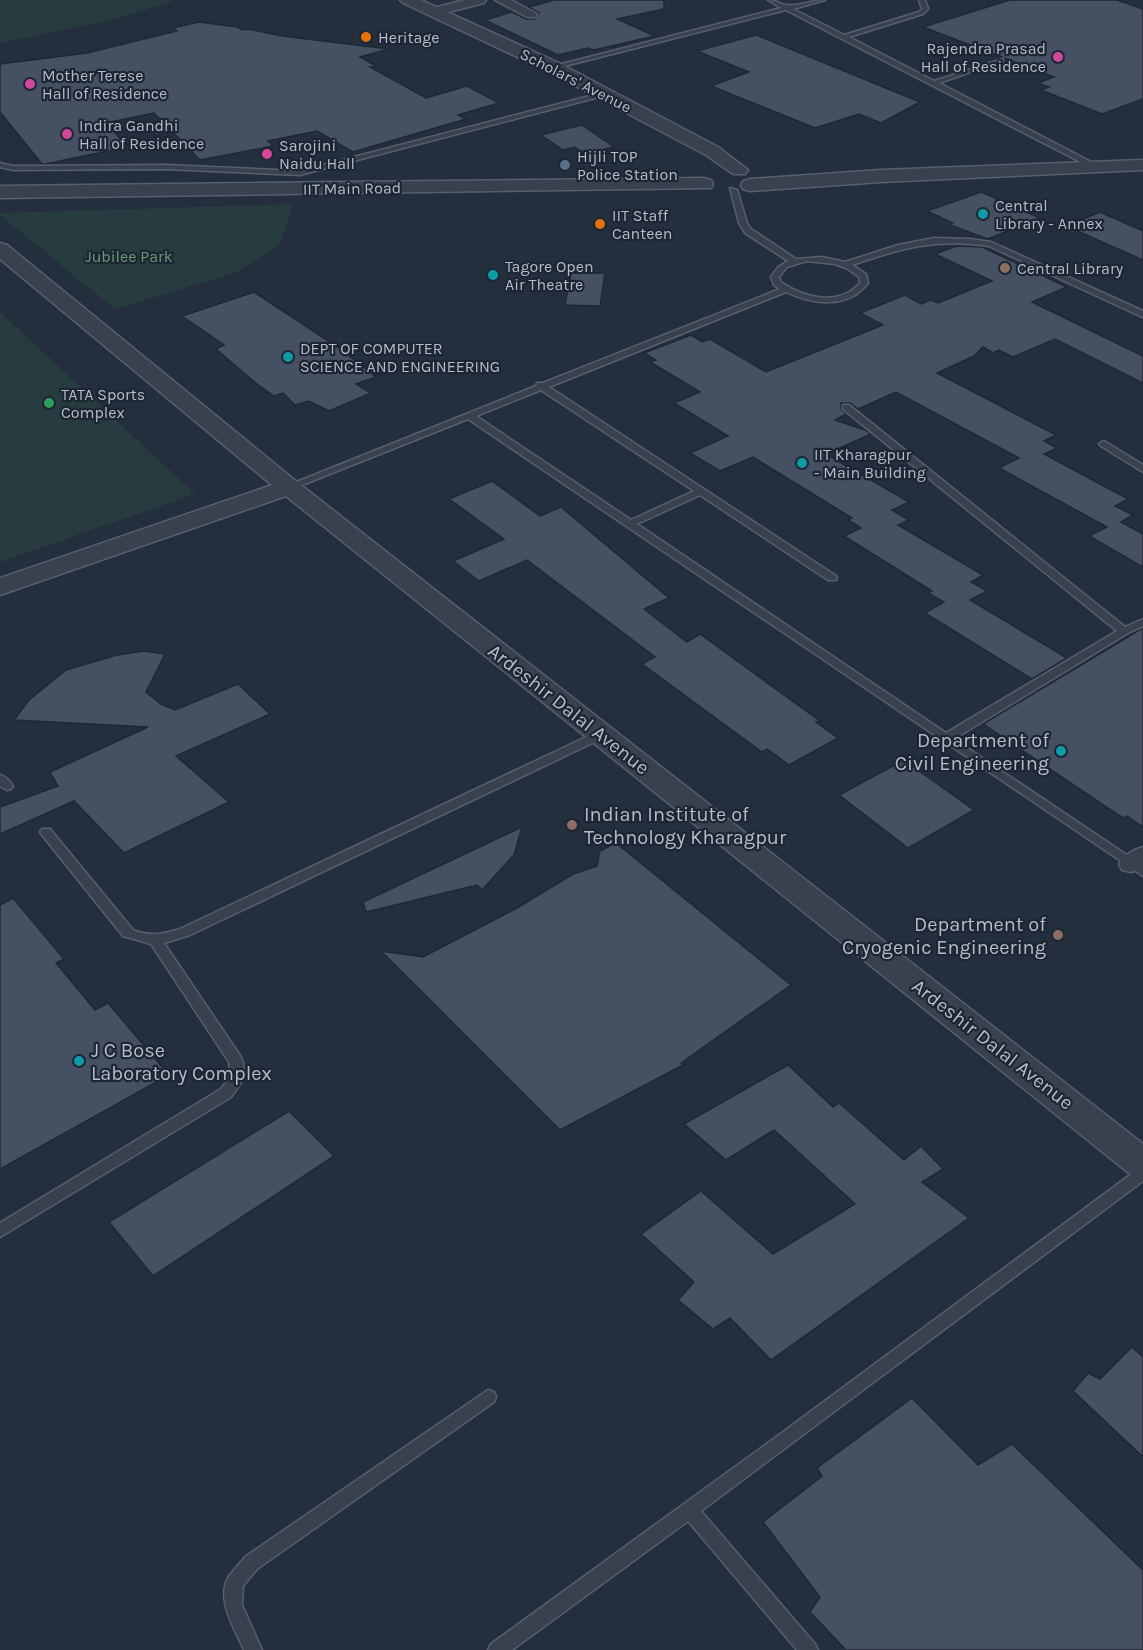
<svg xmlns="http://www.w3.org/2000/svg" width="1143" height="1650" font-family="Karla,sans-serif">
  <rect width="100%" height="100%" fill="#242f3e"/>
  <!-- green -->
  <g fill="#263c3f">
    <polygon points="0,0 175,0 116,19 0,43"/>
    <polygon points="293,204 280,245 235,273 115,309 0,215 0,213"/>
    <polygon points="0,312 195,494 0,562"/>
  </g>
  <!-- building -->
  <g fill="#455162" stroke="#1f2835" stroke-width="1.5">
    <polygon points="554,0 664,0 664,9 617,19 655,36 594,50 588,48 558,55 485,20 512,12 526,19 535,19 539,13 529,7"/>
    <polygon points="1010,0 1117,0 1143,9 1143,99 1102,114 1041,90 1049,87 1038,83 1054,77 923,27"/>
    <polygon points="199,22 237,27 242,30 248,29 282,36 389,49 360,57 376,66 370,67 426,98 467,86 499,103 458,115 466,119 353,152 317,131 268,141 273,146 200,160 154,113 106,123 128,147 45,164 42,164 0,112 0,64 87,53 177,31 173,28"/>
    <polygon points="756,35 920,102 881,123 859,114 815,128 711,86 749,72 697,51"/>
    <polygon points="582,125 614,147 584,154 575,147 563,150 541,135"/>
    <polygon points="981,192 1040,218 988,239 950,225 953,223 927,211"/>
    <polygon points="1100,212 1143,231 1143,260 1066,226"/>
    <polygon points="957,246 982,247 1067,287 1032,302 1143,356 1143,383 1055,339 1013,357 999,350 993,353 983,347 974,356 937,373 1056,435 1044,441 1057,448 1044,454 1128,499 1115,506 1133,515 1121,522 1143,534 1143,567 1089,536 1107,527 999,468 1019,458 896,392 858,409 850,403 841,403 841,409 846,414 835,420 865,430 871,434 826,454 909,502 892,510 909,520 898,525 983,575 971,582 987,591 970,600 1067,658 1032,679 925,613 944,602 928,593 932,591 844,536 861,528 848,520 852,518 753,457 720,471 690,453 728,436 674,403 700,392 650,362 656,360 644,353 691,335 702,342 710,339 766,372 883,325 860,313 905,295 921,304 931,300 938,303 992,281 935,254"/>
    <polygon points="571,273 605,273 600,306 565,305"/>
    <polygon points="254,292 339,348 376,377 356,384 371,393 329,411 309,401 295,405 283,393 274,396 257,384 216,349 224,345 182,316"/>
    <polygon points="492,481 540,516 561,507 669,598 644,609 687,642 700,634 820,721 816,722 838,738 789,765 767,749 762,752 642,664 655,657 527,560 479,581 453,561 504,539 449,499"/>
    <polygon points="1143,628 1143,827 1127,816 1123,818 983,724"/>
    <polygon points="144,651 165,654 146,692 161,704 175,710 238,684 270,714 176,756 229,802 124,853 74,801 0,834 0,807 58,786 50,772 148,727 14,720 29,700 66,670 117,655"/>
    <polygon points="904,760 974,810 908,848 839,795"/>
    <polygon points="522,827 514,855 482,890 477,885 366,912 363,902"/>
    <polygon points="616,843 791,985 681,1063 683,1065 560,1130 381,951 423,957 517,908 573,874 597,866 600,851"/>
    <polygon points="13,898 64,959 56,963 95,1010 108,1003 169,1075 0,1169 0,905"/>
    <polygon points="788,1065 833,1107 839,1103 904,1160 921,1146 943,1169 922,1182 969,1218 771,1360 730,1318 713,1329 678,1300 694,1282 641,1234 701,1191 773,1254 855,1204 774,1130 726,1160 684,1124"/>
    <polygon points="289,1111 334,1156 153,1276 109,1222"/>
    <polygon points="1132,1347 1143,1357 1143,1457 1073,1391 1088,1373 1100,1379"/>
    <polygon points="912,1398 978,1465 1012,1444 1143,1570 1143,1650 846,1650 810,1612 820,1597 763,1522 822,1476 817,1468"/>
  </g>
  <g fill="none" stroke-linecap="round" stroke-linejoin="round">
    <defs>
      <g id="service">
        <path d="M768,0c8,0 11,4 18,5 9,2 28,-5 39,-5l-32,9 51,26 75,-23 3,-3 -3,-9h6l3,9 -5,5 -74,23 85,44 69,-22v2l-64,22 160,83 -7,2 -306,-158 -233,59 -3,-2 231,-59z"/>
        <polygon points="605,92 608,94 607,95 300,175 166,169 13,170 0,167 0,163 13,166 166,165 300,171"/>
        <path d="M730,188l7,2 10,33 4,6 45,30 26,-2 23,5 53,-17 36,-7 36,1 21,3 152,69v6l-3,-1 -151,-70c-53,-8 -87,2 -137,19l14,9 2,9c-20,26 -55,22 -82,9l-237,95 287,189 1,2 -1,2h-8l-128,-85 -63,29 309,209 171,-102 -274,-222v-4h6l276,222 18,-8v7l-15,7 -174,106 189,127v10l-675,-457 -176,70 -3,1 -5,-3 252,-101 1,-3h6l237,-94 -6,-4 -3,-8 7,-10 10,-6 -43,-28 -6,-10zM807,261l28,3 13,5 11,8 1,6c-21,24 -56,15 -79,-1l-2,-5 8,-10zM541,390l153,101 -63,29 -155,-104z"/>
        <polygon points="1104,441 1143,465 1143,472 1101,446 1099,444"/>
        <path d="M601,730l4,1 2,3 -2,3 -415,198 -26,8 77,114c7,17 0,27 -10,40l-231,140v-14l221,-134 9,-12 -1,-15 -78,-118 -28,-8 -81,-101 -2,-3 2,-3h8l83,101c17,7 30,4 47,-1z"/>
        <path d="M0,775c6,2 10,6 13,11l-2,3 -4,1 -7,-4z"/>
        <polygon points="1143,1167 1143,1181 701,1511 815,1644 818,1650 797,1650 688,1521 512,1650 488,1650 491,1644 783,1432 1138,1169"/>
        <path d="M488,1390l6,2 2,5 -2,5 -237,167 -14,17 -1,19 20,45h-18c-9,-21 -29,-51 -15,-74 5,-6 11,-13 16,-19z"/>
      </g>
      <g id="minor">
        <polygon points="465,0 486,0 484,3 433,16 427,12 429,9"/>
        <polygon points="495,0 511,0 537,14 535,17 527,17"/>
        <path d="M1143,847v20l-12,5 -9,-2 -3,-6c5,-9 14,-14 24,-17z"/>
      </g>
      <g id="tertiary">
        <polygon points="400,0 421,0 559,63 718,147 748,170 745,174 733,174 706,155 547,71 403,3"/>
        <polygon points="1143,160 1143,170 881,182 750,191 743,189 741,185 743,181 750,179 881,170"/>
        <polygon points="704,178 711,180 713,184 711,188 0,198 0,186"/>
        <polygon points="0,243 7,245 297,482 1143,1144 1143,1178 1130,1174 286,496 0,595 0,578 272,485 0,259"/>
      </g>
    </defs>
    <!-- service casing -->
    <use href="#service" stroke="#565f6c" stroke-width="3"/>
    <!-- minor casing -->
    <use href="#minor" stroke="#565f6c" stroke-width="3"/>
    <!-- tertiary casing -->
    <use href="#tertiary" stroke="#565f6c" stroke-width="3"/>
    <!-- service -->
    <use href="#service" fill="#38414e" fill-rule="evenodd"/>
    <!-- minor -->
    <use href="#minor" fill="#38414e" fill-rule="evenodd"/>
    <!-- tertiary -->
    <use href="#tertiary" fill="#38414e" fill-rule="evenodd"/>
  </g>
  <!-- markers -->
  <g fill="#e8710a" stroke="#1d2633" stroke-width="2">
    <circle cx="366" cy="37" r="6"/>
    <circle cx="600" cy="224" r="6"/>
  </g>
  <g fill="#d1479c" stroke="#1d2633" stroke-width="2">
    <circle cx="1058" cy="57" r="6"/>
    <circle cx="30" cy="84" r="6"/>
    <circle cx="67" cy="134" r="6"/>
    <circle cx="267" cy="154" r="6"/>
  </g>
  <circle fill="#5c6f8a" stroke="#1d2633" stroke-width="2" cx="565" cy="165" r="6"/>
  <g fill="#0f9aa8" stroke="#1d2633" stroke-width="2">
    <circle cx="983" cy="214" r="6"/>
    <circle cx="493" cy="275" r="6"/>
    <circle cx="288" cy="357" r="6"/>
    <circle cx="802" cy="463" r="6"/>
    <circle cx="1061" cy="751" r="6"/>
    <circle cx="79" cy="1061" r="6"/>
  </g>
  <g fill="#8d6e63" stroke="#1d2633" stroke-width="2">
    <circle cx="1005" cy="268" r="6"/>
    <circle cx="572" cy="825" r="6"/>
    <circle cx="1058" cy="935" r="6"/>
  </g>
  <circle fill="#2e9e5b" stroke="#1d2633" stroke-width="2" cx="49" cy="403" r="6"/>
  <g text-anchor="middle" stroke-width="4.5" stroke-linejoin="round" paint-order="stroke">
    <!-- far-poi labels -->
    <g font-size="16" fill="#b4bcc9" stroke="#1d2633" text-anchor="start">
      <text x="378" y="43">Heritage</text>
      <text x="1046" y="54" text-anchor="end">Rajendra Prasad<tspan x="1046" dy="18">Hall of Residence</tspan></text>
      <text x="42" y="81">Mother Terese<tspan x="42" dy="18">Hall of Residence</tspan></text>
      <text x="79" y="131">Indira Gandhi<tspan x="79" dy="18">Hall of Residence</tspan></text>
      <text x="279" y="151">Sarojini<tspan x="279" dy="18">Naidu Hall</tspan></text>
      <text x="577" y="162">Hijli TOP<tspan x="577" dy="18">Police Station</tspan></text>
      <text x="995" y="211">Central<tspan x="995" dy="18">Library - Annex</tspan></text>
      <text x="612" y="221">IIT Staff<tspan x="612" dy="18">Canteen</tspan></text>
      <text x="505" y="272">Tagore Open<tspan x="505" dy="18">Air Theatre</tspan></text>
      <text x="1017" y="274">Central Library</text>
      <text x="300" y="354">DEPT OF COMPUTER<tspan x="300" dy="18">SCIENCE AND ENGINEERING</tspan></text>
      <text x="61" y="400">TATA Sports<tspan x="61" dy="18">Complex</tspan></text>
      <text x="814" y="460">IIT Kharagpur<tspan x="814" dy="18">- Main Building</tspan></text>
    </g>
    <!-- far-street labels -->
    <g font-size="16" fill="#b4bcc9" stroke="#1d2633">
      <text transform="translate(576 80) rotate(27)" y="6">Scholars' Avenue</text>
      <text transform="translate(352 188) rotate(-1)" y="6">IIT Main Road</text>
    </g>
    <!-- far-park labels -->
    <g font-size="16" fill="#6b9a76" stroke="#1d2633">
      <text x="129" y="262">Jubilee Park</text>
    </g>
    <!-- street labels -->
    <g font-size="20" fill="#b4bcc9" stroke="#1d2633">
      <text transform="translate(569 709) rotate(38)" y="7">Ardeshir Dalal Avenue</text>
      <text transform="translate(993 1044) rotate(38)" y="7">Ardeshir Dalal Avenue</text>
    </g>
    <!-- poi labels -->
    <g font-size="20" fill="#b4bcc9" stroke="#1d2633" text-anchor="end">
      <text x="1049" y="747">Department of<tspan x="1049" dy="23">Civil Engineering</tspan></text>
      <text x="584" y="821" text-anchor="start">Indian Institute of<tspan x="584" dy="23">Technology Kharagpur</tspan></text>
      <text x="1046" y="931">Department of<tspan x="1046" dy="23">Cryogenic Engineering</tspan></text>
      <text x="91" y="1057" text-anchor="start">J C Bose<tspan x="91" dy="23">Laboratory Complex</tspan></text>
    </g>
  </g>
</svg>
